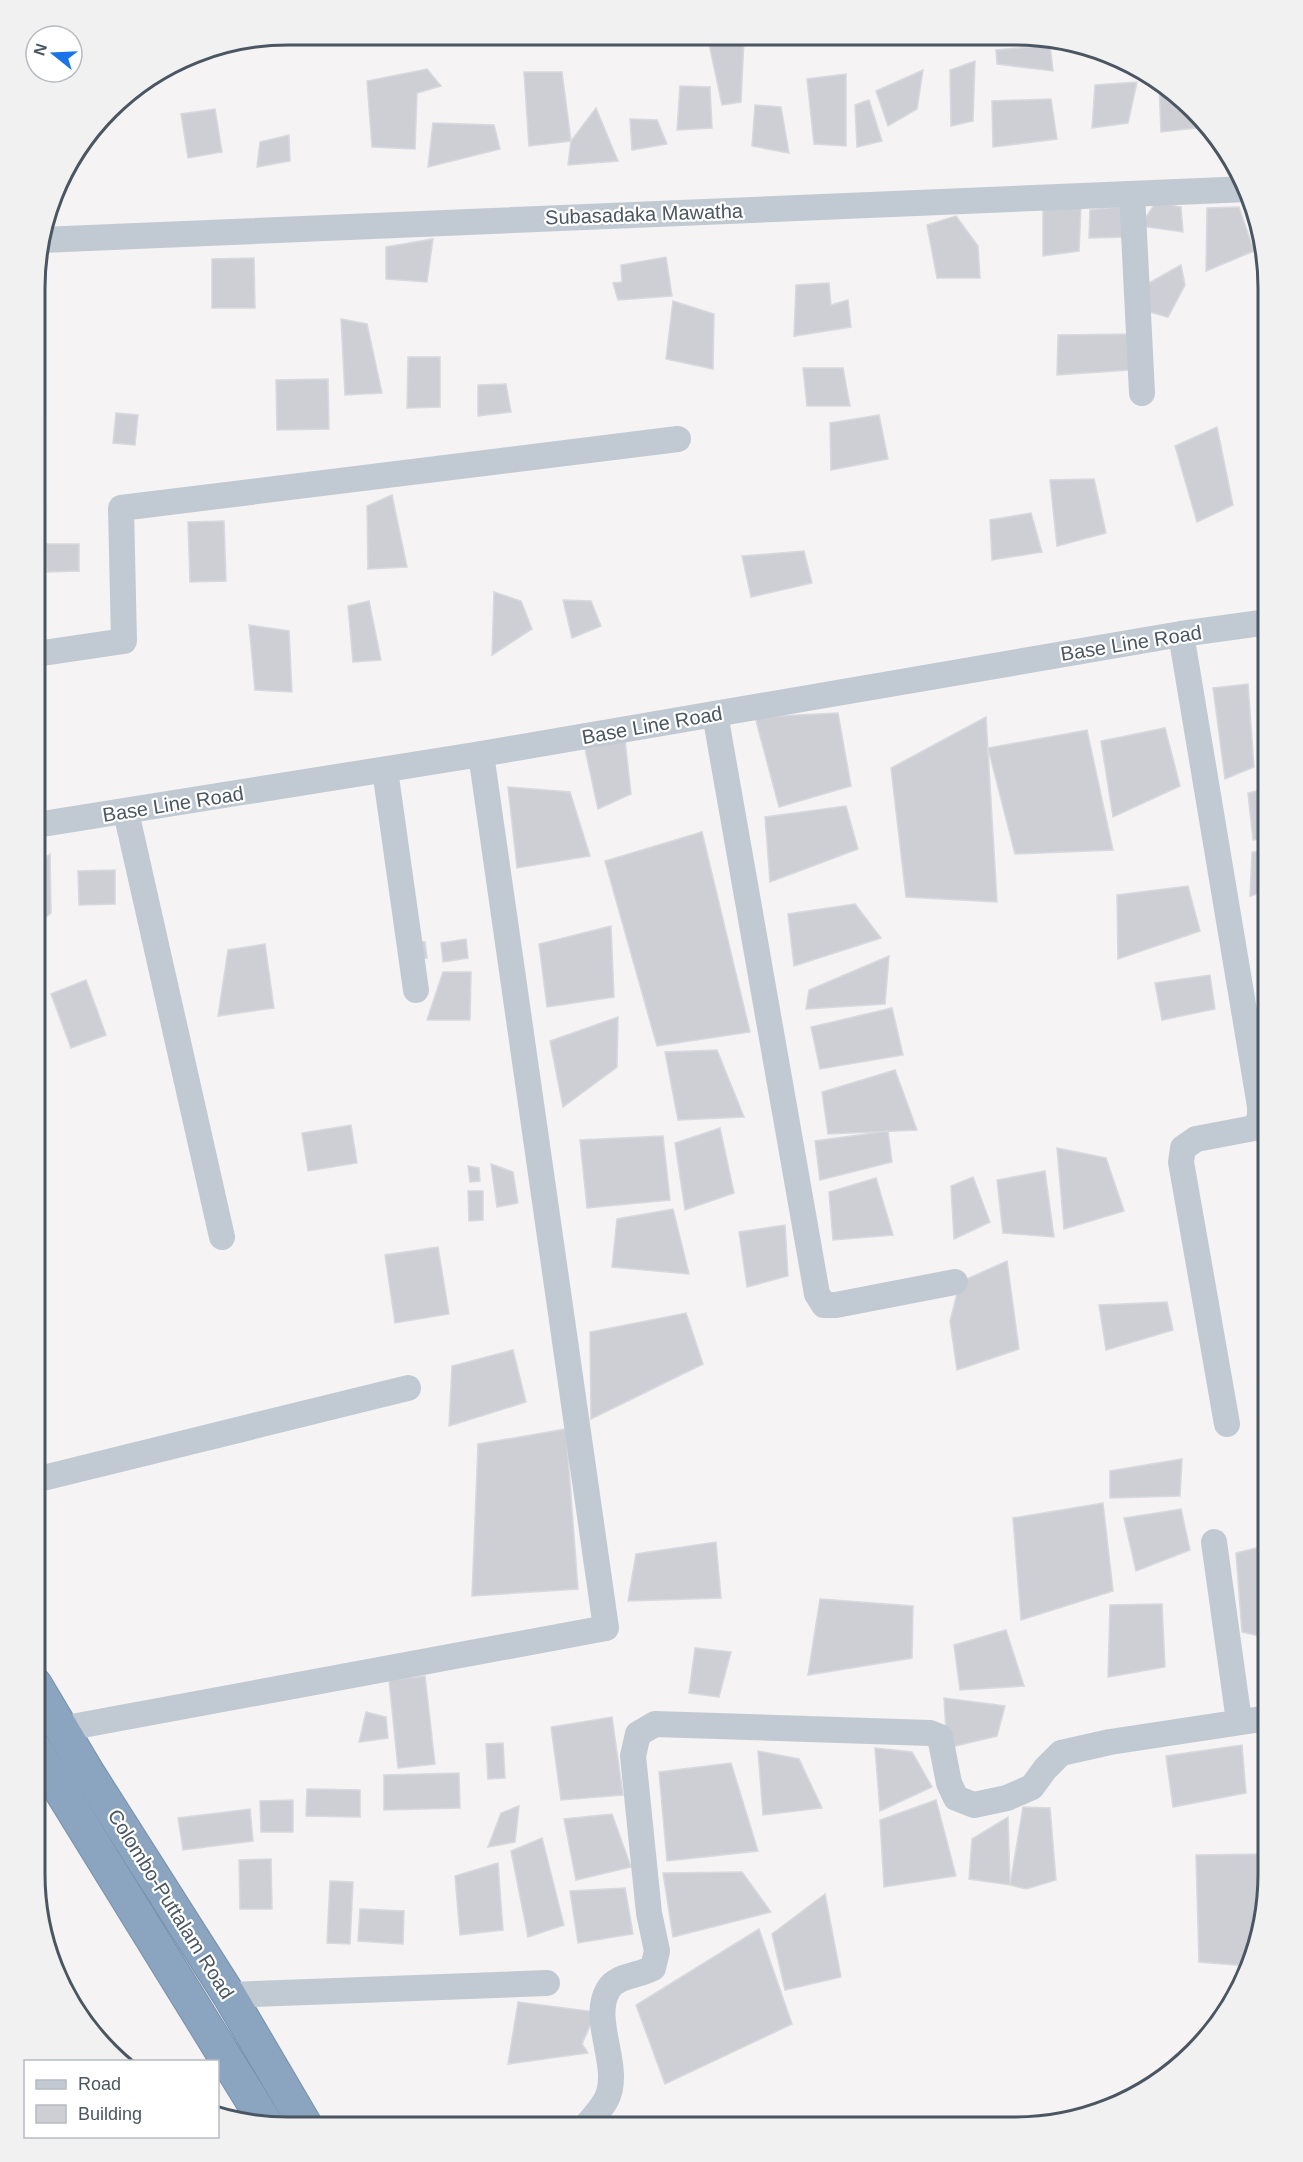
<svg xmlns="http://www.w3.org/2000/svg" width="1303" height="2162" font-family="Helvetica,sans-serif">
  <rect width="100%" height="100%" fill="#f5f3f3"/>
  <!-- building -->
  <g fill="#cdcfd5" stroke="#d7d9de" stroke-width="1.5">
    <polygon points="708,39 744,39 741,102 722,105"/>
    <polygon points="1050,45 1053,71 997,64 996,50"/>
    <polygon points="975,61 973,121 951,126 950,70"/>
    <polygon points="427,69 441,86 417,93 415,149 372,147 367,81"/>
    <polygon points="923,70 917,109 888,126 876,91"/>
    <polygon points="524,72 562,72 571,141 529,146"/>
    <polygon points="846,74 846,146 814,144 807,79"/>
    <polygon points="1159,81 1170,87 1194,112 1196,128 1161,132"/>
    <polygon points="1137,82 1128,123 1092,128 1095,85"/>
    <polygon points="680,86 710,87 712,128 677,130"/>
    <polygon points="1051,99 1057,139 993,147 992,101"/>
    <polygon points="869,100 882,141 857,147 855,105"/>
    <polygon points="755,105 781,107 789,153 752,146"/>
    <polygon points="596,108 618,161 568,165 571,141"/>
    <polygon points="215,109 222,152 188,158 181,114"/>
    <polygon points="630,119 657,120 667,144 632,150"/>
    <polygon points="433,123 494,125 500,149 428,167"/>
    <polygon points="289,135 290,161 257,167 260,142"/>
    <polygon points="1156,202 1181,207 1183,232 1140,226"/>
    <polygon points="1081,206 1079,251 1043,256 1043,207"/>
    <polygon points="1123,206 1128,237 1089,238 1090,210"/>
    <polygon points="1239,207 1254,251 1206,271 1207,208"/>
    <polygon points="956,216 978,246 980,278 937,278 927,225"/>
    <polygon points="433,239 427,282 386,279 386,247"/>
    <polygon points="666,257 672,296 618,300 613,283 622,282 621,265"/>
    <polygon points="254,258 255,308 212,308 212,259"/>
    <polygon points="1181,265 1185,285 1168,317 1142,310 1140,288"/>
    <polygon points="829,283 831,305 848,300 851,327 794,336 796,285"/>
    <polygon points="673,301 714,314 713,369 666,359"/>
    <polygon points="341,319 367,324 382,393 345,395"/>
    <polygon points="1135,334 1129,370 1057,375 1058,335"/>
    <polygon points="1268,339 1268,383 1261,340"/>
    <polygon points="408,357 440,357 440,407 407,408"/>
    <polygon points="803,368 843,368 850,406 807,406"/>
    <polygon points="328,379 329,429 277,430 276,380"/>
    <polygon points="506,384 511,412 478,416 478,385"/>
    <polygon points="116,413 138,415 135,445 113,443"/>
    <polygon points="879,415 888,459 831,470 830,423"/>
    <polygon points="1217,427 1233,505 1197,522 1175,446"/>
    <polygon points="36,455 45,476 36,475"/>
    <polygon points="1094,479 1106,533 1057,546 1050,480"/>
    <polygon points="392,495 407,567 368,569 367,506"/>
    <polygon points="1031,513 1042,552 992,560 990,520"/>
    <polygon points="224,521 226,581 190,582 188,522"/>
    <polygon points="46,544 79,544 79,571 47,572"/>
    <polygon points="804,551 812,583 751,597 742,556"/>
    <polygon points="494,592 521,601 532,629 492,655"/>
    <polygon points="563,600 591,601 601,626 572,638"/>
    <polygon points="369,601 381,660 353,662 348,606"/>
    <polygon points="249,625 289,631 292,692 255,690"/>
    <polygon points="1263,683 1268,684 1267,758"/>
    <polygon points="1248,684 1254,767 1225,779 1213,688"/>
    <polygon points="838,713 851,786 779,807 755,717"/>
    <polygon points="986,717 997,902 906,897 891,768"/>
    <polygon points="1165,728 1180,786 1113,817 1101,741"/>
    <polygon points="1087,730 1113,850 1015,854 988,748"/>
    <polygon points="625,740 631,794 598,809 585,749"/>
    <polygon points="508,787 570,792 590,856 517,868"/>
    <polygon points="1268,788 1268,838 1253,840 1248,793"/>
    <polygon points="846,806 858,849 770,882 765,817"/>
    <polygon points="702,832 750,1032 657,1046 605,861"/>
    <polygon points="1268,850 1268,891 1250,896 1252,852"/>
    <polygon points="50,854 51,913 36,925 36,865"/>
    <polygon points="115,870 115,904 79,905 78,871"/>
    <polygon points="1188,886 1200,931 1118,959 1117,895"/>
    <polygon points="855,904 881,938 794,966 788,914"/>
    <polygon points="611,926 614,997 547,1007 539,944"/>
    <polygon points="466,939 468,958 443,962 441,943"/>
    <polygon points="418,941 425,942 427,958 415,959"/>
    <polygon points="265,944 274,1008 218,1016 228,950"/>
    <polygon points="889,956 885,1004 806,1009 809,990"/>
    <polygon points="443,972 471,972 470,1020 427,1020"/>
    <polygon points="1210,975 1215,1009 1162,1020 1155,983"/>
    <polygon points="86,980 106,1035 71,1048 51,994"/>
    <polygon points="892,1008 903,1055 820,1069 811,1027"/>
    <polygon points="618,1017 617,1067 563,1107 550,1041"/>
    <polygon points="717,1050 744,1117 678,1120 665,1052"/>
    <polygon points="895,1070 917,1130 828,1134 822,1092"/>
    <polygon points="351,1125 357,1163 308,1171 302,1133"/>
    <polygon points="720,1128 734,1193 685,1210 675,1143"/>
    <polygon points="888,1131 892,1162 820,1180 815,1141"/>
    <polygon points="663,1136 670,1200 587,1208 580,1140"/>
    <polygon points="1057,1148 1106,1158 1124,1211 1064,1229"/>
    <polygon points="491,1164 513,1172 518,1203 497,1207"/>
    <polygon points="468,1166 479,1168 480,1181 470,1182"/>
    <polygon points="1045,1171 1054,1237 1003,1233 997,1180"/>
    <polygon points="973,1177 990,1222 954,1239 951,1186"/>
    <polygon points="876,1178 893,1235 833,1240 829,1192"/>
    <polygon points="468,1191 483,1191 483,1220 469,1221"/>
    <polygon points="673,1209 689,1274 612,1267 617,1219"/>
    <polygon points="785,1225 788,1276 747,1287 739,1232"/>
    <polygon points="438,1247 449,1314 395,1323 385,1255"/>
    <polygon points="1007,1261 1019,1349 957,1370 950,1321 960,1282"/>
    <polygon points="1167,1302 1173,1330 1106,1350 1099,1305"/>
    <polygon points="686,1313 703,1364 591,1419 590,1332"/>
    <polygon points="513,1350 526,1402 449,1426 452,1366"/>
    <polygon points="566,1429 578,1589 472,1596 478,1444"/>
    <polygon points="1182,1459 1180,1496 1110,1498 1110,1471"/>
    <polygon points="1103,1503 1113,1591 1021,1620 1013,1518"/>
    <polygon points="1181,1509 1190,1550 1136,1571 1124,1518"/>
    <polygon points="716,1542 721,1598 628,1601 636,1554"/>
    <polygon points="1268,1545 1268,1638 1242,1632 1236,1553"/>
    <polygon points="820,1599 913,1606 912,1658 808,1675"/>
    <polygon points="1162,1604 1165,1667 1108,1677 1110,1605"/>
    <polygon points="1006,1630 1024,1686 960,1690 954,1645"/>
    <polygon points="695,1648 731,1652 719,1697 689,1693"/>
    <polygon points="425,1676 435,1764 398,1768 389,1680"/>
    <polygon points="944,1698 1005,1706 997,1736 947,1748"/>
    <polygon points="366,1712 386,1717 388,1738 359,1742"/>
    <polygon points="612,1717 623,1795 561,1800 551,1727"/>
    <polygon points="503,1743 505,1778 488,1779 486,1744"/>
    <polygon points="1242,1745 1246,1793 1173,1807 1166,1756"/>
    <polygon points="875,1748 912,1752 932,1787 880,1811"/>
    <polygon points="758,1751 799,1759 822,1808 763,1815"/>
    <polygon points="731,1763 758,1851 667,1861 659,1772"/>
    <polygon points="459,1773 460,1808 384,1810 384,1775"/>
    <polygon points="307,1789 360,1790 360,1817 306,1816"/>
    <polygon points="293,1800 293,1832 261,1832 260,1801"/>
    <polygon points="936,1800 956,1876 884,1887 880,1820"/>
    <polygon points="519,1806 515,1842 488,1847 501,1813"/>
    <polygon points="1023,1807 1050,1808 1056,1880 1026,1889 1010,1885"/>
    <polygon points="250,1809 253,1841 183,1850 178,1818"/>
    <polygon points="612,1814 631,1867 576,1880 564,1819"/>
    <polygon points="1008,1817 1010,1885 969,1879 972,1839"/>
    <polygon points="542,1838 564,1925 528,1937 511,1851"/>
    <polygon points="1268,1854 1268,1869 1248,1966 1199,1962 1196,1855"/>
    <polygon points="271,1859 272,1909 240,1909 239,1860"/>
    <polygon points="498,1863 503,1930 460,1935 455,1876"/>
    <polygon points="742,1872 771,1912 673,1937 663,1873"/>
    <polygon points="330,1881 353,1882 350,1944 327,1943"/>
    <polygon points="625,1888 633,1934 578,1943 570,1891"/>
    <polygon points="825,1894 841,1977 785,1990 772,1934"/>
    <polygon points="360,1909 404,1911 403,1944 358,1941"/>
    <polygon points="759,1929 792,2024 665,2084 636,2005"/>
    <polygon points="518,2002 596,2012 582,2044 588,2053 508,2064"/>
  </g>
  <g fill="none" stroke-linecap="round" stroke-linejoin="round">
    <defs>
      <g id="highway">
        <polyline points="35,1684 88,1773 229,1995 306,2126"/>
        <polyline points="35,1749 267,2125"/>
      </g>
    </defs>
    <!-- highway casing -->
    <use href="#highway" stroke="#7690ad" stroke-width="35"/>
    <!-- street -->
    <g stroke="#c1cad2" stroke-width="26">
      <polyline points="1132,194 1142,393"/>
      <polyline points="41,240 1248,189"/>
      <polyline points="1181,634 1260,1106 1260,1118 1254,1128 1196,1139 1183,1148 1181,1162 1227,1424"/>
      <polyline points="36,654 124,641 121,508 678,439"/>
      <polyline points="715,714 817,1294 824,1305 836,1305 955,1282"/>
      <polyline points="385,770 416,990"/>
      <polyline points="126,812 222,1237"/>
      <polyline points="36,825 481,754 1181,634 1268,622"/>
      <polyline points="35,1480 408,1388"/>
      <polyline points="1214,1542 1239,1721"/>
      <polyline points="61,1729 606,1628 481,754"/>
      <polyline points="229,1995 547,1983"/>
      <path d="M586,2126c7,-8 15,-17 20,-26 17,-32 -16,-79 2,-110 8,-15 31,-14 45,-22l4,-17 -8,-38 -16,-157 5,-22 17,-10 275,9 10,4 9,46 7,15 18,7 33,-7 25,-11 13,-18 16,-16 49,-11 158,-24"/>
    </g>
    <!-- highway -->
    <use href="#highway" stroke="#8ba5c1" stroke-width="33"/>
  </g>
  <g text-anchor="middle" stroke-width="4.5" stroke-linejoin="round" paint-order="stroke">
    <!-- street labels -->
    <g font-size="20" fill="#4a5661" stroke="#fff">
      <text transform="translate(644 214) rotate(-2)" y="7">Subasadaka Mawatha</text>
      <text transform="translate(1131 643) rotate(-9)" y="7">Base Line Road</text>
      <text transform="translate(652 725) rotate(-10)" y="7">Base Line Road</text>
      <text transform="translate(173 804) rotate(-9)" y="7">Base Line Road</text>
      <text transform="translate(171 1904) rotate(58)" y="7">Colombo-Puttalam Road</text>
    </g>
  </g>
  <!-- crop -->
  <path d="M0 0H1303V2162H0ZM288 45H1015A243 243 0 0 1 1258 288V1874A243 243 0 0 1 1015 2117H288A243 243 0 0 1 45 1874V288A243 243 0 0 1 288 45Z" fill="#f1f1f2" fill-rule="evenodd"/>
  <path fill="none" stroke="#4a5661" stroke-width="3" d="M288 45H1015A243 243 0 0 1 1258 288V1874A243 243 0 0 1 1015 2117H288A243 243 0 0 1 45 1874V288A243 243 0 0 1 288 45Z"/>
  <!-- legend -->
  <rect x="24" y="2060" width="195" height="78" fill="#ffffff" stroke="#b7bbc0" stroke-width="1.5"/>
  <rect x="36" y="2080" width="30" height="9" fill="#c1cad2" stroke="#b7bbc0" stroke-width="1.5"/>
  <text x="78" y="2090" font-size="18" fill="#4a5661">Road</text>
  <rect x="36" y="2105" width="30" height="18" fill="#cdcfd5" stroke="#b7bbc0" stroke-width="1.5"/>
  <text x="78" y="2120" font-size="18" fill="#4a5661">Building</text>
  <!-- north arrow -->
  <g transform="translate(54 54) rotate(288)"><circle r="28" fill="#ffffff" stroke="#b7bbc0" stroke-width="1.5"/>
  <path d="M0-4.5L10 22L0 15L-10 22Z" fill="#1a73e8"/>
  <text y="-9" font-size="16" font-weight="bold" text-anchor="middle" fill="#4a5661">N</text>
  </g>
</svg>
